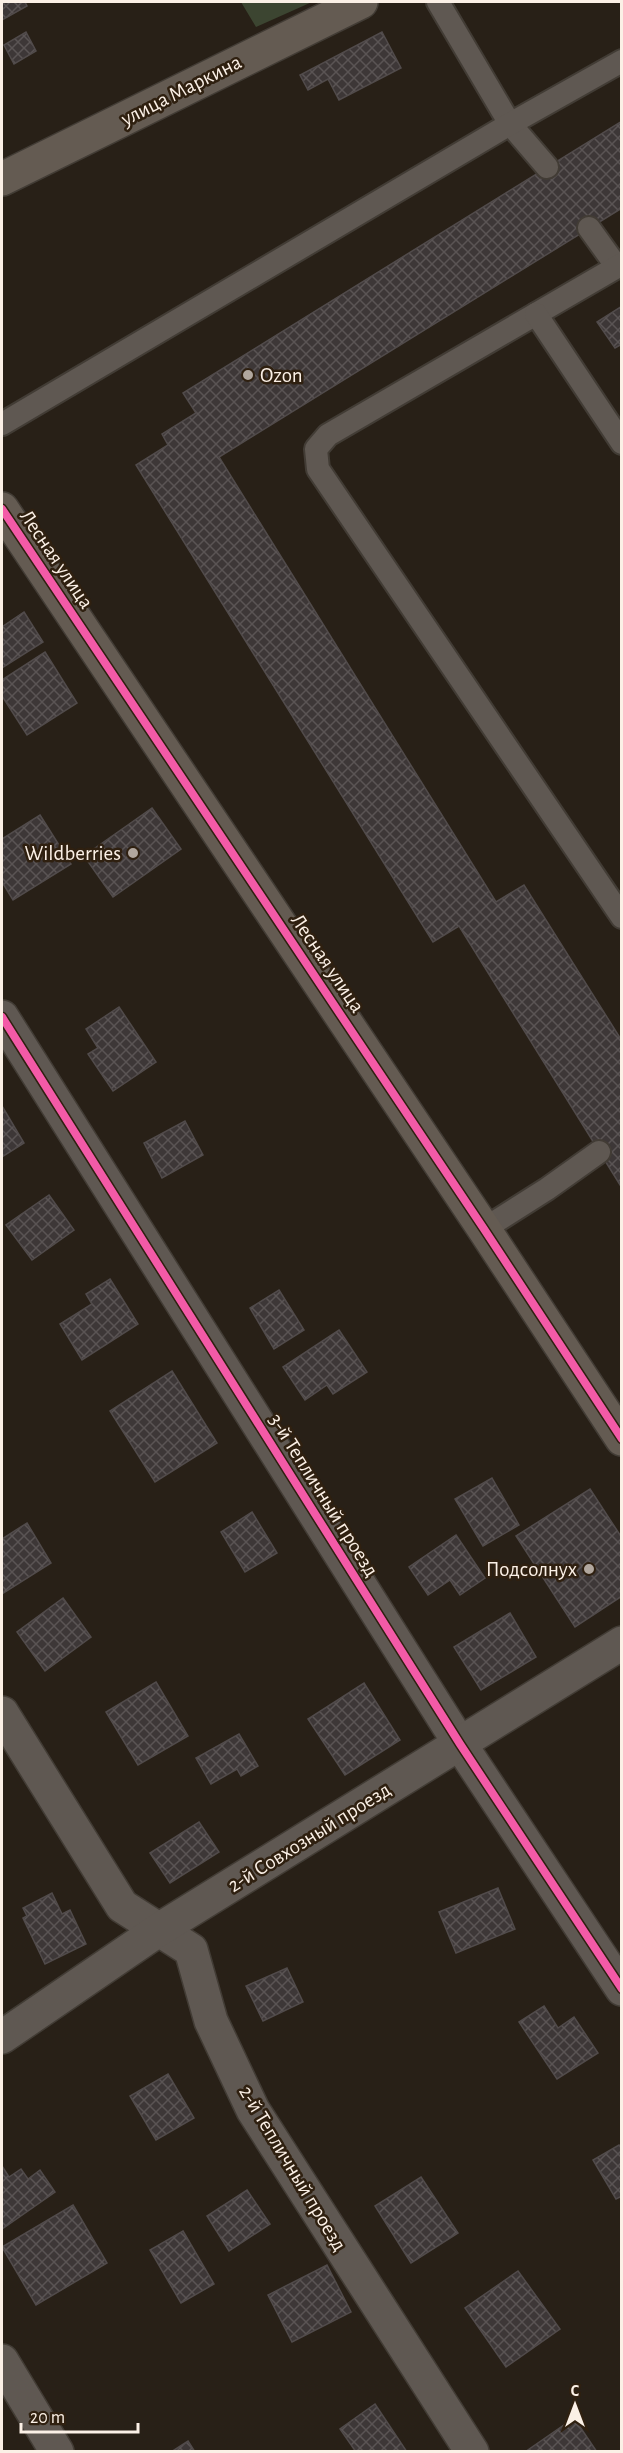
<svg xmlns="http://www.w3.org/2000/svg" width="623" height="2453" font-family="'Alegreya Sans',sans-serif">
  <defs>
    <pattern id="building-cross-hatch" width="8" height="8" patternUnits="userSpaceOnUse" patternTransform="scale(1.5)"><rect width="8" height="8" fill="#3d3737"/><path d="M0 0l8 8M0 8l8-8" fill="none" stroke="#5a5454"/></pattern>
  </defs>
  <rect width="100%" height="100%" fill="#282017"/>
  <!-- grass -->
  <polygon fill="#3c4531" points="241,2 312,2 256,27"/>
  <!-- building -->
  <g fill="url(#building-cross-hatch)" stroke="#514b4b" stroke-width="1.5">
    <polygon points="2,2 25,2 27,6 2,20"/>
    <polygon points="26,32 36,51 14,64 4,45"/>
    <polygon points="382,32 401,68 339,100 328,79 308,90 300,75"/>
    <polygon points="622,121 622,208 219,457 496,902 524,885 622,1041 622,1188 459,926 433,942 136,465 168,445 162,434 196,413 183,393"/>
    <polygon points="622,306 622,344 615,348 597,322"/>
    <polygon points="24,612 43,642 2,668 2,627"/>
    <polygon points="45,652 77,703 27,735 2,696 2,680"/>
    <polygon points="152,808 181,849 113,897 84,856"/>
    <polygon points="40,815 71,864 13,900 2,882 2,839"/>
    <polygon points="119,1007 156,1062 113,1091 88,1054 98,1048 86,1029"/>
    <polygon points="2,1106 24,1143 2,1157"/>
    <polygon points="185,1121 203,1155 162,1178 144,1143"/>
    <polygon points="49,1195 74,1230 32,1260 6,1225"/>
    <polygon points="110,1279 138,1324 82,1360 60,1324 92,1304 86,1294"/>
    <polygon points="279,1290 304,1330 274,1349 250,1308"/>
    <polygon points="339,1330 367,1372 333,1394 327,1385 305,1400 283,1367"/>
    <polygon points="172,1371 217,1443 155,1482 110,1411"/>
    <polygon points="492,1478 519,1525 483,1546 455,1499"/>
    <polygon points="590,1489 622,1538 622,1596 575,1627 516,1536"/>
    <polygon points="252,1512 277,1553 245,1572 221,1532"/>
    <polygon points="27,1523 51,1563 2,1594 2,1539"/>
    <polygon points="456,1535 485,1578 460,1595 450,1580 428,1595 409,1567"/>
    <polygon points="63,1598 91,1637 45,1671 17,1632"/>
    <polygon points="510,1613 536,1657 481,1690 454,1647"/>
    <polygon points="156,1682 188,1736 138,1765 106,1712"/>
    <polygon points="364,1683 400,1740 345,1775 308,1719"/>
    <polygon points="239,1734 258,1766 241,1776 237,1769 211,1784 196,1758"/>
    <polygon points="199,1822 219,1852 170,1883 150,1853"/>
    <polygon points="498,1888 515,1929 456,1953 439,1912"/>
    <polygon points="52,1893 62,1914 70,1910 86,1944 45,1964 23,1918 27,1916 23,1908"/>
    <polygon points="287,1968 303,2002 263,2021 246,1986"/>
    <polygon points="544,2006 558,2028 574,2017 598,2053 557,2079 519,2022"/>
    <polygon points="168,2074 194,2118 156,2140 130,2096"/>
    <polygon points="619,2145 622,2149 622,2196 616,2199 593,2160"/>
    <polygon points="2,2166 9,2177 21,2169 28,2179 40,2170 55,2192 2,2229"/>
    <polygon points="421,2177 458,2233 411,2263 375,2206"/>
    <polygon points="247,2190 270,2224 229,2251 207,2216"/>
    <polygon points="73,2205 107,2263 36,2305 2,2247"/>
    <polygon points="183,2231 214,2284 181,2303 150,2250"/>
    <polygon points="327,2265 351,2312 292,2342 268,2295"/>
    <polygon points="518,2271 560,2329 506,2367 465,2308"/>
    <polygon points="375,2404 407,2452 356,2452 340,2429"/>
    <polygon points="574,2418 597,2452 525,2452"/>
    <polygon points="188,2441 195,2452 171,2452"/>
  </g>
  <g fill="none" stroke-linecap="round" stroke-linejoin="round">
    <defs>
      <g id="lane">
        <polyline points="438,2 510,124 547,167"/>
        <polyline points="589,228 617,267"/>
        <polyline points="622,264 328,435 316,449 318,469 622,917"/>
        <polyline points="536,314 622,443"/>
        <polyline points="2,424 510,124 622,61"/>
        <polyline points="484,1229 547,1189 599,1152"/>
      </g>
      <g id="street">
        <polyline points="2,1017 460,1744 622,1989"/>
        <polyline points="2,1713 122,1906 191,1950 211,2021 253,2110 472,2452"/>
        <polyline points="2,2037 160,1929 622,1643"/>
        <polyline points="2,2361 57,2452"/>
      </g>
      <g id="secondary">
        <polyline points="2,179 361,2"/>
        <polyline points="2,509 484,1229 622,1439"/>
      </g>
    </defs>
    <!-- lane casing -->
    <use href="#lane" stroke="#423c35" stroke-width="26"/>
    <!-- street casing -->
    <use href="#street" stroke="#423c35" stroke-width="36"/>
    <!-- secondary casing -->
    <use href="#secondary" stroke="#423c35" stroke-width="36"/>
    <!-- lane -->
    <use href="#lane" stroke="#5f5852" stroke-width="22"/>
    <!-- street -->
    <use href="#street" stroke="#5f5852" stroke-width="33"/>
    <!-- secondary -->
    <use href="#secondary" stroke="#645b52" stroke-width="33"/>
    <defs>
      <g id="cycleway">
        <polyline points="2,509 484,1229 622,1439"/>
        <polyline points="2,1017 460,1744 622,1989"/>
      </g>
    </defs>
    <!-- cycleway casing -->
    <use href="#cycleway" stroke="#2f2010" stroke-width="11"/>
    <!-- cycleway -->
    <use href="#cycleway" stroke="#f35aa7" stroke-width="8"/>
  </g>
  <!-- markers -->
  <g fill="#b1a79e" stroke="#2f2010" stroke-width="2">
    <circle cx="248" cy="375" r="6"/>
    <circle cx="133" cy="853" r="6"/>
    <circle cx="589" cy="1569" r="6"/>
  </g>
  <g text-anchor="middle" stroke-width="5" stroke-linejoin="round" paint-order="stroke">
    <!-- street labels -->
    <g font-size="21" fill="#fbf0e6" stroke="#2f2010">
      <text transform="translate(181 90) rotate(-27)" y="7">улица Маркина</text>
      <text transform="translate(57 559) rotate(56)" y="7">Лесная улица</text>
      <text transform="translate(328 963) rotate(56)" y="7">Лесная улица</text>
      <text transform="translate(324 1495) rotate(58)" y="7">3-й Тепличный проезд</text>
      <text transform="translate(309 1837) rotate(-32)" y="7">2-й Совхозный проезд</text>
      <text transform="translate(293 2168) rotate(59)" y="7">2-й Тепличный проезд</text>
    </g>
    <!-- poi labels -->
    <g font-size="21" fill="#fbf0e6" stroke="#2f2010" text-anchor="end">
      <text x="260" y="382" text-anchor="start">Ozon</text>
      <text x="121" y="860">Wildberries</text>
      <text x="577" y="1576">Подсолнух</text>
    </g>
  </g>
  <!-- border -->
  <rect width="623" height="2453" fill="none" stroke="#fbf0e6" stroke-width="6"/>
  <!-- north arrow -->
  <g transform="translate(575 2405)" stroke="#2f2010" stroke-width="4.5" paint-order="stroke">
  <path d="M0-4.5L10 22L0 15L-10 22Z" fill="#fbf0e6"/>
  <text y="-9" font-size="16" font-weight="bold" text-anchor="middle" fill="#fbf0e6">С</text>
  </g>
  <!-- scale -->
  <path d="M21 2423v9h117v-9" fill="none" stroke="#fbf0e6" stroke-width="3"/>
  <text x="30" y="2423" font-size="18" fill="#fbf0e6" stroke="#2f2010" stroke-width="4.5" paint-order="stroke">20 m</text>
</svg>
